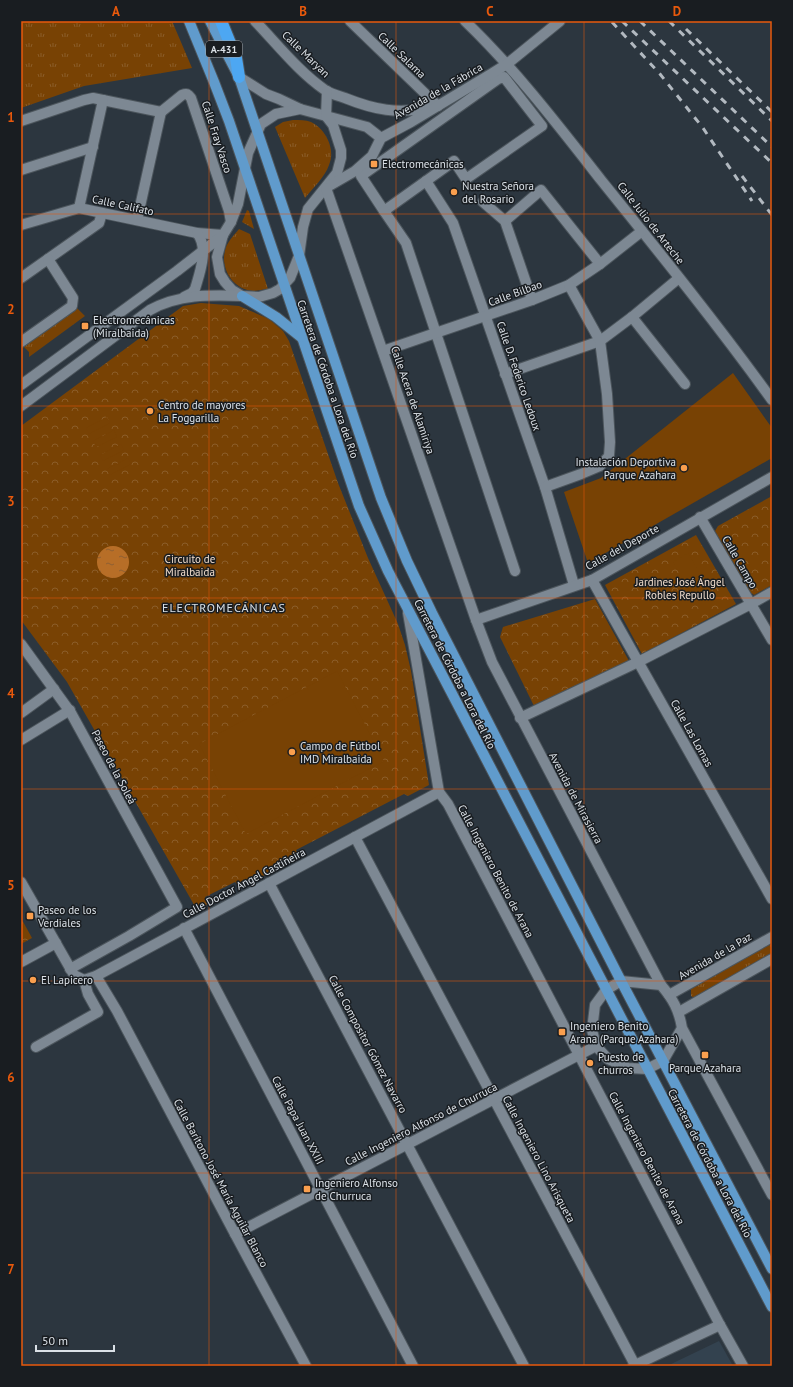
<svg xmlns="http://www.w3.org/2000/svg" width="793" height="1387" font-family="'PT Sans',sans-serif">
  <defs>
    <pattern id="grass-tufts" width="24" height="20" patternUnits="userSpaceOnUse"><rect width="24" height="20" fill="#784204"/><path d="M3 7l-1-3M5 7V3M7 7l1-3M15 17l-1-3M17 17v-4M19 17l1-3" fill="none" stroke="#8b5d29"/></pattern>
    <pattern id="forest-crowns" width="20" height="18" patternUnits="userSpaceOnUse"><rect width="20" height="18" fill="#784204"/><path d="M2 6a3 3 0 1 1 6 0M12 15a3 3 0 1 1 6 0" fill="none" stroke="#8b5d29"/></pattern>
    <pattern id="water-ripples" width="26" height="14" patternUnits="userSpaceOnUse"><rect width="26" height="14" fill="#b76e27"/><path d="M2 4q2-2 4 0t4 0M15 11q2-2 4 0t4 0" fill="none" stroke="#8e5f32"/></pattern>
  </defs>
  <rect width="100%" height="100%" fill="#2c363f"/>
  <!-- built -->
  <polygon fill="#33424f" points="719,1341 733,1366 667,1366"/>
  <!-- grass -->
  <g fill="url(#grass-tufts)">
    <polygon points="21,21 172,21 192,68 84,86 21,108"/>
    <path d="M293,120c6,0 13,0 18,2 15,7 25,28 18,43 -4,12 -16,23 -24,33l-30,-71 8,-5z"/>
    <polygon points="247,210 249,211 254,229 242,222"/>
    <path d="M239,229l11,5 18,55c-5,0 -10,2 -15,2 -22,-2 -34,-25 -27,-44 3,-7 9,-13 13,-18z"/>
    <polygon points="75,306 85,316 29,357 29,352 23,346"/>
    <polygon points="772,943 772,955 696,999 691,996 691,989"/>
  </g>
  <!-- forest -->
  <g fill="url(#forest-crowns)">
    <polygon points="201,303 239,306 269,319 283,331 289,341 338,483 368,558 398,624 405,645 411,671 429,785 408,796 404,794 296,850 299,857 240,888 235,882 205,897 208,904 197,910 67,682 21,620 21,426 183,306"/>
    <polygon points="772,496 772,585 754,595 750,592 715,531 718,526"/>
    <polygon points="696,535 736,604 642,654 605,585"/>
    <polygon points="595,599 629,661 534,706 500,637 503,627"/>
    <polygon points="21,918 32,938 21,944"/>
  </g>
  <!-- garden -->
  <g fill="#784204">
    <polygon points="733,373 772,428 772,458 588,563 564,492 601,478"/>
    <polygon points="107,417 110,423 89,434 86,428"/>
    <polygon points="114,430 117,437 96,447 93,441"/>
    <polygon points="121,444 124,450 103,461 100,455"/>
    <polygon points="128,458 131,464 110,475 107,469"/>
    <polygon points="688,553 707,586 692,595 673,562"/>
    <polygon points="337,671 384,761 246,834 199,744"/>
  </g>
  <!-- water -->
  <circle fill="url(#water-ripples)" cx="113" cy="562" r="16"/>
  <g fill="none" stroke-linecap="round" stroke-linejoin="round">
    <defs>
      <g id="minor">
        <path d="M255,21c23,24 43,50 70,69 6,4 14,6 20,8 30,12 52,16 84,10"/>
        <polyline points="350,21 438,106"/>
        <path d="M465,21c50,48 93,104 136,159 58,72 117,145 171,220"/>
        <polyline points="239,77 266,94 279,99 300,109 367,127 381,138"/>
        <polygon points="504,77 542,126 466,179 454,161 384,211 361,176 498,79"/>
        <polyline points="300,109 276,114 261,124 248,153 238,204 231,222 223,235 217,257 220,274 225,282 232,290 242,296 259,297 273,293 280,289 290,278 299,256 303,227 308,209 337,173 341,158 341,150 333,125 326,116 327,91"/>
        <path d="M161,112l21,-17c5,-2 6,-1 9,3l38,113 2,11"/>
        <polyline points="21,121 84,100 93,98 161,112"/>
        <polyline points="21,170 93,147"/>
        <polyline points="426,181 453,223 545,487 574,585"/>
        <polyline points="329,186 355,171 372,156 381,138 411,122 491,74 507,64 560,21"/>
        <polyline points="326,188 476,620 492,662 661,985"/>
        <polyline points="483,202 505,221 532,300"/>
        <polyline points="79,208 103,100"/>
        <polyline points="384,211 406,243 515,571"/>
        <polyline points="137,220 161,112"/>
        <polyline points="505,221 541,190 600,264"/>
        <polyline points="21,225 79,208 197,233 223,235"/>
        <polyline points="21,278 99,223 102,213"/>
        <path d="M184,297l8,-4 3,-4c5,-17 14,-41 2,-56"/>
        <polyline points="632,317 685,384"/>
        <polyline points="21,342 72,306 73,298 48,259"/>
        <polyline points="383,351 532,300 569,285 600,264 642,231"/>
        <polyline points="505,374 600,341 632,317 679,278"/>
        <polyline points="21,385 177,271 222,236"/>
        <path d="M21,406l129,-96c29,-16 59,-15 91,-14"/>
        <polyline points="545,487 581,474 600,466 609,456 610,442 607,394 600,341 569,285"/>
        <polyline points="700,517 772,640"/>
        <polyline points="592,580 772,899"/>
        <polyline points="408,613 439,792 448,804 720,1325 743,1366"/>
        <polyline points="476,620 592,580 772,477"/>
        <polyline points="21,644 71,713 177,907 129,936 70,969"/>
        <polyline points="21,713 54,689"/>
        <polyline points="520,718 638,662 751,604 772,592"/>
        <polyline points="21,740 70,710"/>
        <polyline points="355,837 635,1365"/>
        <polyline points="21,882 74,975 84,980 96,976 439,792"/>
        <polyline points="269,883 524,1366"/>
        <polyline points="184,928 413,1366"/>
        <polyline points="21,962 56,943"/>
        <polyline points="96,976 117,1011 235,1234 306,1366"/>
        <polyline points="669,995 772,937"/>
        <polyline points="679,1012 772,959"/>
        <path d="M682,1028l-19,33 -16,8 -19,-1 -20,-9 -12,-13 -4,-16 3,-25 11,-15 15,-9 40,4c12,14 18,25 21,43l90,167"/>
        <polyline points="36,1047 98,1012 88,994 84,980"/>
        <polyline points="235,1234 596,1046"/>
        <polyline points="633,1366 720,1325"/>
      </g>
      <g id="major">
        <polyline points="189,21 214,82 229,121 359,506 388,571 772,1307"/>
        <polyline points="210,21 239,77 381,498 407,561 432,613 621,981 772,1269"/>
        <polyline points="242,296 276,317 301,337"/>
      </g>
      <polyline id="highway" points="221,21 236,58 239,77"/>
    </defs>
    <!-- minor casing -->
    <use href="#minor" stroke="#4c555c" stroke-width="12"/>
    <!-- major casing -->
    <use href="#major" stroke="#4c555c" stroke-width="12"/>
    <!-- highway casing -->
    <use href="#highway" stroke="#4c555c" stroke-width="14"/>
    <!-- minor -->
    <use href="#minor" stroke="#7d8893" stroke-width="10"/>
    <!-- major -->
    <use href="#major" stroke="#609bcc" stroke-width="10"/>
    <!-- highway -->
    <use href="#highway" stroke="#4da7f2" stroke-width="12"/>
    <!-- rail -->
    <g stroke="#b2b9c0" stroke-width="3" stroke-dasharray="7 7" stroke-linecap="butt">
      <polyline points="622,21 772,163"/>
      <polyline points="640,21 772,147"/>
      <polyline points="669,21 772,121"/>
      <polyline points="612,22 660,74 703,128 752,201"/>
      <polyline points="686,29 772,112"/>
      <polyline points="742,176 772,215"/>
    </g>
  </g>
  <!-- grid -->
  <path fill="none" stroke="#e8590c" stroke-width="1" stroke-opacity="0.55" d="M209,21v1345M396,21v1345M584,21v1345M21,214h751M21,406h751M21,598h751M21,789h751M21,981h751M21,1173h751"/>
  <!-- markers -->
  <g fill="#fa9f4e" stroke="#191d21" stroke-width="1.5">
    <rect x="370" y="160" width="8" height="8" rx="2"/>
    <circle cx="454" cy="192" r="4"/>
    <rect x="81" y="322" width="8" height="8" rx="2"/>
    <circle cx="150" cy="411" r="4"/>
    <circle cx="684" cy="468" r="4"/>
    <circle cx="292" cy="752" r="4"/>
    <rect x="26" y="912" width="8" height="8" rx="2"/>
    <circle cx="33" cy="980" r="4"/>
    <rect x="558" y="1028" width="8" height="8" rx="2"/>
    <rect x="701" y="1051" width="8" height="8" rx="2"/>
    <circle cx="590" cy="1063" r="4"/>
    <rect x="303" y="1185" width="8" height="8" rx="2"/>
  </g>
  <g text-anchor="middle" stroke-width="3" stroke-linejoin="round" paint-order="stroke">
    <!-- shield labels -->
    <rect fill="#191d21" stroke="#a1a6ac" stroke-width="1" x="206" y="41" width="36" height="16" rx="3"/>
    <g font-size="10" font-weight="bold" fill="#dbe1e7">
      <text x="224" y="53">A-431</text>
    </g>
    <!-- street labels -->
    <g font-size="11" fill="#dbe1e7" stroke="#191d21">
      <text transform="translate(306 54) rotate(44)" y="4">Calle Maryan</text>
      <text transform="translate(402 55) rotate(44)" y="4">Calle Salama</text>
      <text transform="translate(438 91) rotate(-30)" y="4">Avenida de la Fábrica</text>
      <text transform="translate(217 137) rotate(72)" y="4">Calle Fray Vasco</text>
      <text transform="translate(123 205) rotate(12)" y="4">Calle Califato</text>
      <text transform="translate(651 223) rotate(52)" y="4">Calle Julio de Arteche</text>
      <text transform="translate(515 293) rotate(-20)" y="4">Calle Bilbao</text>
      <text transform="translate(519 376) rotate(71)" y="4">Calle D. Federico Ledoux</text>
      <text transform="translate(328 379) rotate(71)" y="4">Carretera de Córdoba a Lora del Río</text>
      <text transform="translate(413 400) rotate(71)" y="4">Calle Acera de Alamiriya</text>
      <text transform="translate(622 547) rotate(-29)" y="4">Calle del Deporte</text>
      <text transform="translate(740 562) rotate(60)" y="4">Calle Campo</text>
      <text transform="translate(455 674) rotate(63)" y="4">Carretera de Córdoba a Lora del Río</text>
      <text transform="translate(692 733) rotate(61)" y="4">Calle Las Lomas</text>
      <text transform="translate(114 767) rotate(62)" y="4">Paseo de la Soleá</text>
      <text transform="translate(576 798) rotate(62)" y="4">Avenida de Mirasierra</text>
      <text transform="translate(496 871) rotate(62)" y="4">Calle Ingeniero Benito de Arana</text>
      <text transform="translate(244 883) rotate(-28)" y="4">Calle Doctor Angel Castiñeira</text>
      <text transform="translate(715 956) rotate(-30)" y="4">Avenida de la Paz</text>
      <text transform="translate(368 1044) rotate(62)" y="4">Calle Compositor Gómez Navarro</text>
      <text transform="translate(298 1120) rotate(62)" y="4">Calle Papa Juan XXIII</text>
      <text transform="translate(421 1124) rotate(-27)" y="4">Calle Ingeniero Alfonso de Churruca</text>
      <text transform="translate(647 1158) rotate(62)" y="4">Calle Ingeniero Benito de Arana</text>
      <text transform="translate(539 1159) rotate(62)" y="4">Calle Ingeniero Lino Arisqueta</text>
      <text transform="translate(710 1163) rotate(62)" y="4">Carretera de Córdoba a Lora del Río</text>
      <text transform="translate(221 1183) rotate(62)" y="4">Calle Barítono José María Aguilar Blanco</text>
    </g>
    <!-- poi labels -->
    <g font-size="11" fill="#dbe1e7" stroke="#191d21" text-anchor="start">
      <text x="382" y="168">Electromecánicas</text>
      <text x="462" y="190">Nuestra Señora<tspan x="462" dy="13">del Rosario</tspan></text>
      <text x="93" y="324">Electromecánicas<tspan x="93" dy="13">(Miralbaida)</tspan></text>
      <text x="158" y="409">Centro de mayores<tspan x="158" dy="13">La Foggarilla</tspan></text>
      <text x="676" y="466" text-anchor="end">Instalación Deportiva<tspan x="676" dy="13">Parque Azahara</tspan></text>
      <text x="300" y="750">Campo de Fútbol<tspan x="300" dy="13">IMD Miralbaida</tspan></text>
      <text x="38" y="914">Paseo de los<tspan x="38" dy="13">Verdiales</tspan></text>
      <text x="41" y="984">El Lapicero</text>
      <text x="570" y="1030">Ingeniero Benito<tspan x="570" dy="13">Arana (Parque Azahara)</tspan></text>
      <text x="598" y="1061">Puesto de<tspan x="598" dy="13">churros</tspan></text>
      <text x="705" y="1072" text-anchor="middle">Parque Azahara</text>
      <text x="315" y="1187">Ingeniero Alfonso<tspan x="315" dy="13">de Churruca</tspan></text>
    </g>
    <!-- park labels -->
    <g font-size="11" fill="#f1ddcd" stroke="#191d21">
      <text x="190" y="563">Circuito de<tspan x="190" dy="13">Miralbaida</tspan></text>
      <text x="680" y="586">Jardines José Ángel<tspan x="680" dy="13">Robles Repullo</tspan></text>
    </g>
    <!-- neighbourhood labels -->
    <g font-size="12" letter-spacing="1" fill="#dbe1e7" stroke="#191d21">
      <text x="224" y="612">ELECTROMECÁNICAS</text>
    </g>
  </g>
  <!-- border -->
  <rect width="793" height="1387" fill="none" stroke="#191d21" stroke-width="44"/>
  <!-- scale -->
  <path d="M36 1345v6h78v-6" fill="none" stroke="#dbe1e7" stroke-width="2"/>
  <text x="42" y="1345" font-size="12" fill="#dbe1e7" stroke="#191d21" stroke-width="3" paint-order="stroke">50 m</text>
  <rect x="22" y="22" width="749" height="1343" fill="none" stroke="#e8590c" stroke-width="1.5"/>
  <g font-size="13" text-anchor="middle" font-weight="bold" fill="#e8590c">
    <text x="116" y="16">A</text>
    <text x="303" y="16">B</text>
    <text x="490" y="16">C</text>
    <text x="677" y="16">D</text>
    <text x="11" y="122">1</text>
    <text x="11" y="314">2</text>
    <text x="11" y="506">3</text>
    <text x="11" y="698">4</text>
    <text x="11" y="890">5</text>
    <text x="11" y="1082">6</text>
    <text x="11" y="1274">7</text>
  </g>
</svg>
